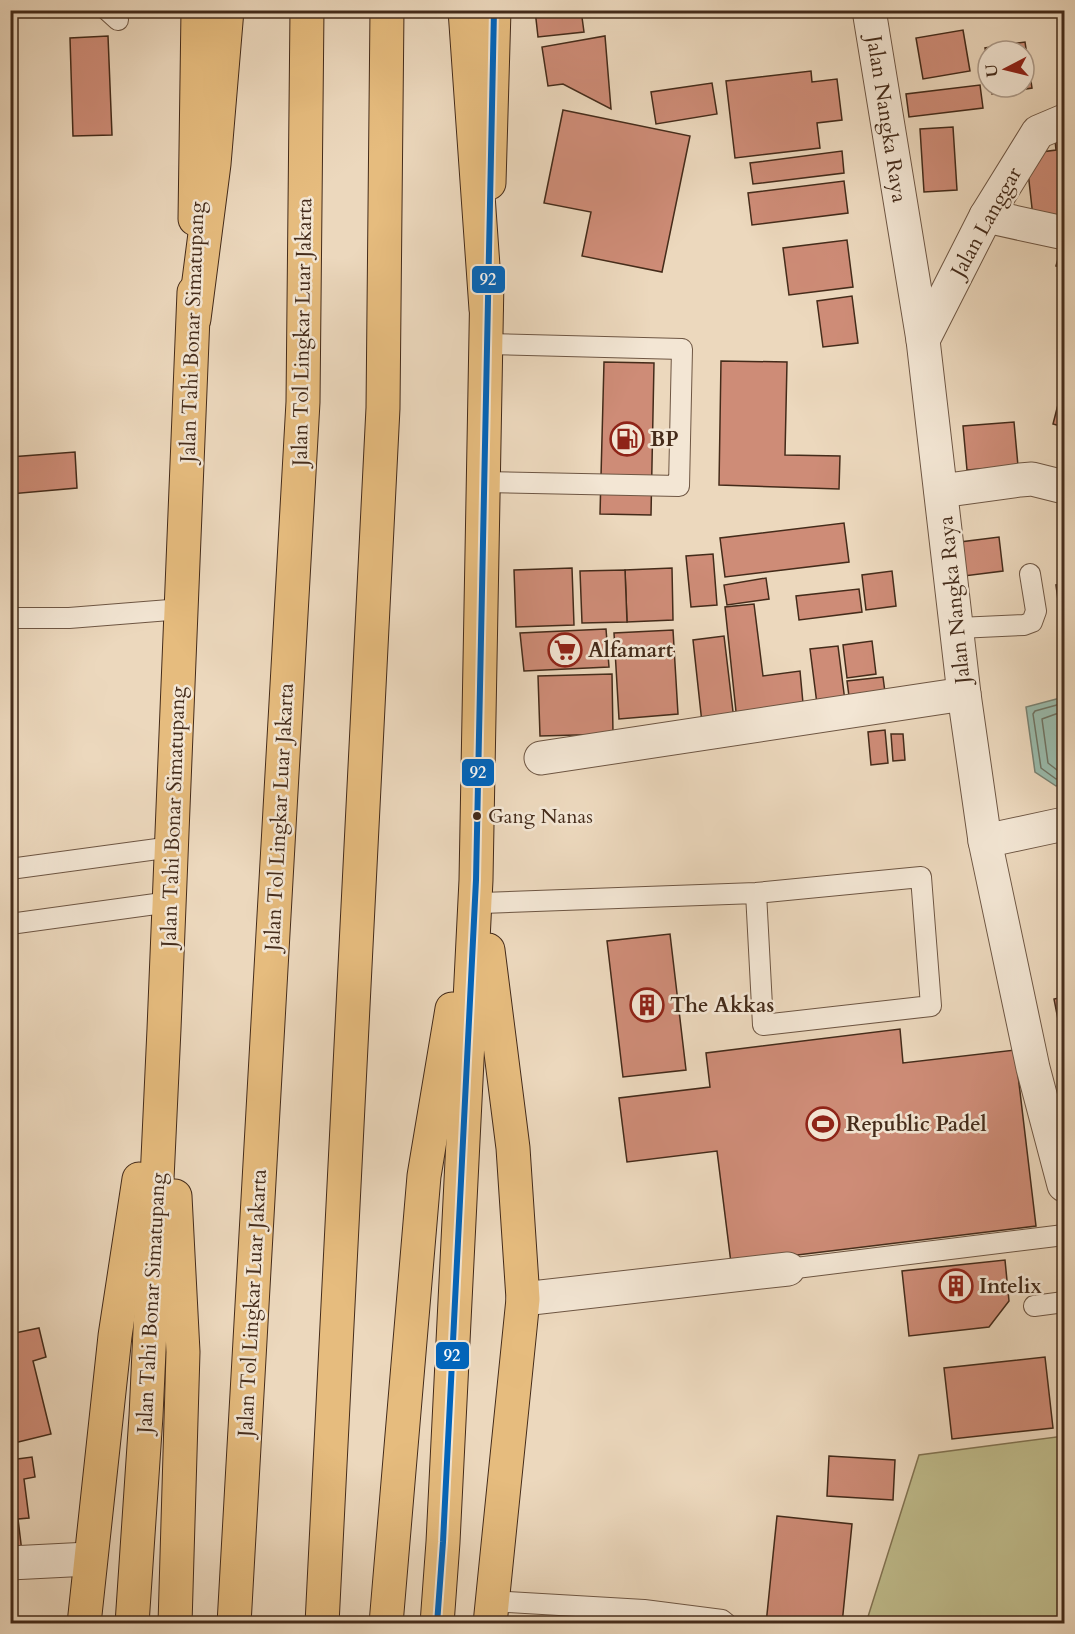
<svg xmlns="http://www.w3.org/2000/svg" width="1075" height="1634" font-family="Cardo,serif">
  <rect width="100%" height="100%" fill="#ecd8bd"/>
  <filter id="stains"><feTurbulence type="fractalNoise" baseFrequency=".00333" numOctaves="4"/><feColorMatrix values="0 0 0 0 .2 0 0 0 0 .09 0 0 0 0 .02 0 0 0 .5 -.17"/></filter>
  <radialGradient id="worn" r=".72"><stop offset=".6" stop-color="#630" stop-opacity="0"/><stop offset="1" stop-color="#630" stop-opacity=".3"/></radialGradient>
  <!-- green -->
  <polygon fill="#bfbc8c" stroke="#827453" stroke-width="1.5" points="1064,1436 1064,1623 866,1623 919,1455"/>
  <!-- water -->
  <polygon fill="#99bbac" stroke="#778172" stroke-width="1.5" points="1064,697 1064,783 1056,786 1035,772 1026,707"/>
  <g fill="none" stroke-linecap="round" stroke-linejoin="round">
    <!-- shore -->
    <g stroke="#6e7363" stroke-width="1.5">
      <polyline points="1064,703 1035,711 1033,714 1041,768 1056,779 1064,778"/>
      <polyline points="1064,711 1042,719 1048,763 1057,770 1064,770"/>
    </g>
  </g>
  <!-- building -->
  <g fill="#ce8c77" stroke="#442b1a" stroke-width="1.5">
    <polygon points="535,10 581,10 584,32 538,37"/>
    <polygon points="1049,10 1064,10 1064,12 1049,15"/>
    <polygon points="963,30 970,71 923,79 916,38"/>
    <polygon points="108,36 112,135 73,136 70,38"/>
    <polygon points="605,36 611,109 563,84 548,86 542,47"/>
    <polygon points="1025,42 1032,88 992,94 991,87 1024,87 1024,51 988,51 988,67 985,48"/>
    <polygon points="811,71 812,82 837,79 842,120 817,123 820,148 735,158 726,81"/>
    <polygon points="712,83 717,114 656,124 651,92"/>
    <polygon points="980,85 983,108 909,117 906,94"/>
    <polygon points="563,110 690,136 662,272 582,256 591,212 544,203"/>
    <polygon points="953,127 957,190 924,192 920,129"/>
    <polygon points="1064,129 1064,214 1033,217 1026,154 1056,150 1054,130"/>
    <polygon points="842,151 844,173 753,184 750,163"/>
    <polygon points="844,181 848,213 752,225 748,193"/>
    <polygon points="1064,237 1064,268 1056,266"/>
    <polygon points="847,240 853,287 789,295 783,248"/>
    <polygon points="852,296 858,343 823,347 817,301"/>
    <polygon points="721,361 787,362 785,455 840,456 839,489 719,485"/>
    <polygon points="604,362 654,363 651,515 600,514"/>
    <polygon points="1064,381 1064,427 1053,424"/>
    <polygon points="1014,422 1018,466 967,470 963,426"/>
    <polygon points="75,452 77,488 10,494 10,457"/>
    <polygon points="844,523 849,562 725,577 720,538"/>
    <polygon points="999,537 1003,571 964,576 960,542"/>
    <polygon points="713,554 717,605 691,607 686,556"/>
    <polygon points="572,568 574,625 516,627 514,570"/>
    <polygon points="672,568 673,620 627,622 625,570"/>
    <polygon points="625,570 627,622 582,623 580,571"/>
    <polygon points="892,571 896,606 866,610 862,575"/>
    <polygon points="766,578 769,599 727,605 724,585"/>
    <polygon points="1064,584 1064,648 1056,585"/>
    <polygon points="859,589 862,612 799,620 796,596"/>
    <polygon points="754,604 763,676 800,671 804,714 737,721 725,607"/>
    <polygon points="606,629 609,667 524,671 520,633"/>
    <polygon points="673,630 678,714 619,719 614,633"/>
    <polygon points="724,636 734,720 702,723 693,640"/>
    <polygon points="872,641 876,674 847,678 843,645"/>
    <polygon points="838,646 846,709 818,712 810,649"/>
    <polygon points="612,674 613,734 540,736 538,676"/>
    <polygon points="883,677 886,700 850,704 847,681"/>
    <polygon points="885,730 888,763 871,765 868,732"/>
    <polygon points="891,734 903,734 905,760 893,761"/>
    <polygon points="670,934 686,1070 623,1077 607,941"/>
    <polygon points="1064,997 1064,1050 1054,999"/>
    <polygon points="900,1029 903,1063 1015,1050 1036,1226 731,1263 717,1151 627,1162 619,1098 710,1087 706,1053"/>
    <polygon points="1005,1260 1009,1301 989,1327 909,1336 902,1271"/>
    <polygon points="39,1328 46,1357 33,1361 51,1434 10,1444 10,1334"/>
    <polygon points="1045,1357 1053,1428 952,1439 944,1368"/>
    <polygon points="829,1456 895,1460 893,1500 827,1496"/>
    <polygon points="32,1457 35,1477 24,1479 29,1518 18,1519 22,1552 10,1553 10,1460"/>
    <polygon points="777,1516 852,1524 842,1624 766,1624"/>
  </g>
  <g fill="none" stroke-linecap="round" stroke-linejoin="round">
    <defs>
      <g id="service">
        <polyline points="107,10 118,20"/>
        <polyline points="483,482 679,486 682,349 486,344"/>
        <polyline points="10,618 69,618 182,609"/>
        <polyline points="958,628 1024,625 1032,622 1036,611 1030,574"/>
        <polyline points="10,869 172,847"/>
        <polyline points="482,903 756,893 921,877 931,1006 763,1025 756,893"/>
        <polyline points="10,924 170,902"/>
        <polyline points="788,1269 1064,1235"/>
        <polyline points="1034,1306 1064,1302"/>
        <polyline points="491,1601 644,1610 722,1620 727,1624"/>
      </g>
      <g id="minor">
        <polyline points="986,216 1064,233"/>
        <polyline points="923,340 986,216 1038,132 1064,121"/>
        <polyline points="941,491 1020,480 1032,479 1064,487"/>
        <polyline points="541,758 964,694"/>
        <polyline points="985,841 1064,824"/>
        <polyline points="523,1299 788,1269"/>
        <polyline points="10,1563 89,1559"/>
      </g>
      <polyline id="tertiary" points="869,10 923,340 964,694 985,841 1033,1068 1064,1185"/>
      <g id="trunk">
        <polyline points="489,183 494,10"/>
        <polyline points="195,219 198,10"/>
        <polyline points="488,950 513,1148 523,1299 490,1624"/>
        <polyline points="175,1196 183,1352 175,1624"/>
        <polyline points="84,1624 115,1336 139,1179"/>
        <polyline points="132,1624 146,1416 164,1029 194,292"/>
        <polyline points="386,1624 424,1176 452,1009"/>
        <polyline points="437,1624 443,1542 476,880 487,279"/>
      </g>
      <g id="motorway">
        <polyline points="465,10 486,309"/>
        <polyline points="194,319 214,164 227,10"/>
        <polyline points="234,1624 303,402 307,10"/>
        <polyline points="322,1624 383,408 387,10"/>
      </g>
    </defs>
    <!-- service casing -->
    <use href="#service" stroke="#6e5643" stroke-width="22"/>
    <!-- minor casing -->
    <use href="#minor" stroke="#6e5643" stroke-width="35"/>
    <!-- tertiary casing -->
    <use href="#tertiary" stroke="#6e5643" stroke-width="35"/>
    <!-- trunk casing -->
    <use href="#trunk" stroke="#442b1a" stroke-width="35"/>
    <!-- motorway casing -->
    <use href="#motorway" stroke="#442b1a" stroke-width="35"/>
    <!-- service -->
    <use href="#service" stroke="#f3e6d4" stroke-width="20"/>
    <!-- minor -->
    <use href="#minor" stroke="#f3e6d4" stroke-width="33"/>
    <!-- tertiary -->
    <use href="#tertiary" stroke="#f3e6d4" stroke-width="33"/>
    <!-- trunk -->
    <use href="#trunk" stroke="#e6bc7e" stroke-width="33"/>
    <!-- motorway -->
    <use href="#motorway" stroke="#e6bc7e" stroke-width="33"/>
    <defs>
      <polyline id="bus-1" points="437,1624 443,1542 476,880 494,10"/>
    </defs>
    <!-- bus-1 casing -->
    <use href="#bus-1" stroke="#f3e6d4" stroke-width="10"/>
    <!-- bus-1 -->
    <use href="#bus-1" stroke="#0065bd" stroke-width="6"/>
  </g>
  <!-- icons -->
  <defs>
    <symbol id="fuel-ring" viewBox="-11 -11 22 22"><circle r="9.5" fill="#f3e6d4" stroke="#8f2418" stroke-width="1.5"/><path d="M-5.5-6h7V0h2V4h1.3V-2.5L3-4.5l.8-.8L6-3V5H2.5V1h-1V6h-7ZM-4.2-4.7v3.2H.2V-4.7Z" fill="#8f2418"/></symbol>
    <symbol id="supermarket-ring" viewBox="-11 -11 22 22"><circle r="9.5" fill="#f3e6d4" stroke="#8f2418" stroke-width="1.5"/><path d="M-6-5.5h2.5l.6 2H6L4.5 2H-2.5L-4.4-4H-6ZM-1.5 3.2a1.3 1.3 0 1 0 .1 0ZM3 3.2a1.3 1.3 0 1 0 .1 0Z" fill="#8f2418"/></symbol>
    <symbol id="building-ring" viewBox="-11 -11 22 22"><circle r="9.5" fill="#f3e6d4" stroke="#8f2418" stroke-width="1.5"/><path d="M-4-6H4V6H1V3H-1V6H-4ZM-2.5-4.3h1.7v1.8h-1.7ZM.8-4.3h1.7v1.8H.8ZM-2.5-1h1.7V.8h-1.7ZM.8-1h1.7V.8H.8Z" fill="#8f2418"/></symbol>
    <symbol id="stadium-ring" viewBox="-11 -11 22 22"><circle r="9.5" fill="#f3e6d4" stroke="#8f2418" stroke-width="1.5"/><path d="M0-5a6.5 5 0 1 0 0 10a6.5 5 0 1 0 0-10ZM-3.5-1.8h7v3.6h-7Z" fill="#8f2418"/></symbol>
  </defs>
  <g fill-rule="evenodd">
    <use href="#fuel-ring" x="608" y="420" width="38" height="38"/>
    <use href="#supermarket-ring" x="546" y="631" width="38" height="38"/>
    <use href="#building-ring" x="628" y="986" width="38" height="38"/>
    <use href="#stadium-ring" x="804" y="1105" width="38" height="38"/>
    <use href="#building-ring" x="937" y="1267" width="38" height="38"/>
  </g>
  <!-- markers -->
  <circle fill="#442b1a" stroke="#f3e6d4" stroke-width="2" cx="477" cy="816" r="5"/>
  <g text-anchor="middle" stroke-width="5" stroke-linejoin="round" paint-order="stroke">
    <!-- bus labels -->
    <g font-size="20" fill="#442b1a" stroke="#f3e6d4" text-anchor="start">
      <text x="488" y="823">Gang Nanas</text>
    </g>
    <!-- street labels -->
    <g font-size="21" fill="#442b1a" stroke="#f3e6d4">
      <text transform="translate(887 119) rotate(81)" y="7">Jalan Nangka Raya</text>
      <text transform="translate(986 222) rotate(-61)" y="7">Jalan Langgar</text>
      <text transform="translate(192 332) rotate(-88)" y="7">Jalan Tahi Bonar Simatupang</text>
      <text transform="translate(302 332) rotate(-89)" y="7">Jalan Tol Lingkar Luar Jakarta</text>
      <text transform="translate(954 600) rotate(-96)" y="7">Jalan Nangka Raya</text>
      <text transform="translate(173 817) rotate(-88)" y="7">Jalan Tahi Bonar Simatupang</text>
      <text transform="translate(279 817) rotate(-87)" y="7">Jalan Tol Lingkar Luar Jakarta</text>
      <text transform="translate(151 1303) rotate(-87)" y="7">Jalan Tahi Bonar Simatupang</text>
      <text transform="translate(252 1303) rotate(-87)" y="7">Jalan Tol Lingkar Luar Jakarta</text>
    </g>
    <!-- poi labels -->
    <g font-size="21" font-weight="bold" fill="#442b1a" stroke="#f3e6d4" text-anchor="start">
      <text x="650" y="446">BP</text>
      <text x="588" y="657">Alfamart</text>
      <text x="670" y="1012">The Akkas</text>
      <text x="846" y="1131">Republic Padel</text>
      <text x="979" y="1293">Intelix</text>
    </g>
  </g>
  <g stroke="#f3e6d4" stroke-width="2">
    <rect x="471" y="265" width="35" height="29" rx="6" fill="#0065bd"/>
    <rect x="461" y="758" width="34" height="29" rx="6" fill="#0065bd"/>
    <rect x="435" y="1341" width="35" height="29" rx="6" fill="#0065bd"/>
  </g>
  <g font-size="16" text-anchor="middle" font-weight="bold" fill="#fff">
    <text x="488" y="285">92</text>
    <text x="478" y="778">92</text>
    <text x="452" y="1361">92</text>
  </g>
  <!-- margin -->
  <rect width="1075" height="1634" fill="none" stroke="#ecd8bd" stroke-width="36"/>
  <rect x="12" y="12" width="1051" height="1610" fill="none" stroke="#442b1a" stroke-width="3"/>
  <rect x="18" y="18" width="1039" height="1598" fill="none" stroke="#442b1a" stroke-width="1.5"/>
  <!-- north arrow -->
  <g transform="translate(1006 69) rotate(263)"><circle r="28" fill="#f3e6d4" stroke="#ad9b8a" stroke-width="1.5"/>
  <path d="M0-4.5L10 22L0 15L-10 22Z" fill="#8f2418"/>
  <text y="-9" font-size="16" font-weight="bold" text-anchor="middle" fill="#442b1a">U</text>
  </g>
  <rect width="100%" height="100%" filter="url(#stains)"/>
  <rect width="100%" height="100%" fill="url(#worn)"/>
</svg>
